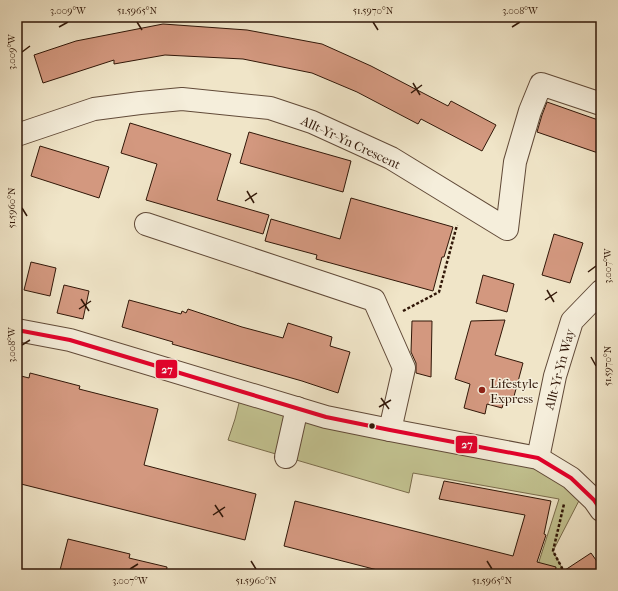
<svg xmlns="http://www.w3.org/2000/svg" width="618" height="591" font-family="'IM FELL French Canon',serif">
  <rect width="100%" height="100%" fill="#f0e5c8"/>
  <filter id="stains"><feTurbulence type="fractalNoise" baseFrequency=".005" numOctaves="4"/><feColorMatrix values="0 0 0 0 .2 0 0 0 0 .09 0 0 0 0 .02 0 0 0 .5 -.17"/></filter>
  <radialGradient id="worn" r=".72"><stop offset=".6" stop-color="#630" stop-opacity="0"/><stop offset="1" stop-color="#630" stop-opacity=".3"/></radialGradient>
  <!-- green -->
  <polygon fill="#c2c290" stroke="#7a6c4c" points="242,391 538,458 584,491 553,551 562,568 561,574 535,574 559,499 413,473 409,493 228,440 235,419"/>
  <!-- building -->
  <g fill="#d3987f" stroke="#311708">
    <polygon points="163,24 247,30 322,44 371,66 448,106 451,101 496,125 482,151 421,119 418,124 357,92 312,73 243,59 165,55 114,64 114,60 43,83 34,55 76,41"/>
    <polygon points="547,102 601,121 601,154 537,132 542,115"/>
    <polygon points="130,123 231,154 217,200 269,215 263,234 146,200 157,164 121,153"/>
    <polygon points="249,132 351,161 343,192 240,163"/>
    <polygon points="40,146 109,167 99,198 31,176"/>
    <polygon points="351,198 453,227 444,257 442,257 433,291 316,259 317,255 265,241 271,219 340,239"/>
    <polygon points="554,234 583,243 570,283 542,275"/>
    <polygon points="31,262 56,268 50,296 24,290"/>
    <polygon points="483,275 514,284 507,312 476,303"/>
    <polygon points="64,285 89,291 83,319 57,313"/>
    <polygon points="129,300 181,314 182,311 186,313 188,309 242,327 283,338 288,323 332,337 330,346 350,352 338,393 302,381 172,344 173,342 122,327"/>
    <polygon points="505,320 495,355 523,363 513,400 505,398 502,408 487,404 485,414 464,408 470,384 455,379 471,321"/>
    <polygon points="412,321 432,321 431,377 416,373 416,363 411,352"/>
    <polygon points="30,373 80,386 79,389 158,409 144,465 256,494 245,540 17,483 17,375 29,378"/>
    <polygon points="444,481 551,501 544,534 546,535 537,562 556,567 555,574 393,574 284,546 295,501 513,556 525,515 439,499"/>
    <polygon points="68,539 130,554 129,558 167,567 166,574 59,574"/>
    <polygon points="591,553 601,567 601,574 559,574"/>
  </g>
  <g fill="none" stroke-linecap="round" stroke-linejoin="round">
    <defs>
      <g id="minor">
        <polyline points="17,135 94,109 140,103 182,99 270,108 312,122 391,158 507,229 515,162 530,111 541,84 601,104"/>
        <polyline points="146,224 374,300 404,368 390,430"/>
        <polyline points="17,330 70,340 326,417 390,430 538,458 571,478 594,500 601,510"/>
        <polyline points="286,457 297,408"/>
        <polyline points="538,458 555,376 572,321 601,291"/>
      </g>
    </defs>
    <!-- minor casing -->
    <use href="#minor" stroke="#614a38" stroke-width="24"/>
    <!-- path -->
    <g stroke="#311708" stroke-width="2.5" stroke-dasharray="3 2" stroke-linecap="butt">
      <polyline points="403,311 439,292 457,225"/>
      <polyline points="561,574 562,568 553,551 564,504"/>
    </g>
    <!-- minor -->
    <use href="#minor" stroke="#f5eedb" stroke-width="22"/>
    <defs>
      <polyline id="bus-1" points="17,330 70,340 326,417 390,430 538,458 571,478 594,500 601,510"/>
    </defs>
    <!-- bus-1 casing -->
    <use href="#bus-1" stroke="#f5eedb" stroke-width="7"/>
    <!-- bus-1 -->
    <use href="#bus-1" stroke="#e4002b" stroke-width="4"/>
  </g>
  <!-- ticks -->
  <path fill="none" stroke="#311708" stroke-width="1.5" d="M137,22l5,8M373,22l5,8M59,27l9,-5M512,27l8,-5M22,52l8,-6M413,83l7,12M411,93l11,-8M247,191l7,12M245,201l12,-8M22,208l5,8M588,272l8,-6M547,290l7,12M81,299l8,12M545,300l12,-8M79,309l12,-8M22,345l8,-5M591,357l5,9M381,398l8,11M379,407l12,-7M215,505l8,12M213,515l12,-8M251,561l5,8M487,561l5,8M130,569l8,-5"/>
  <!-- markers -->
  <circle fill="#8f2418" stroke="#f5eedb" stroke-width="1.5" cx="482" cy="390" r="4"/>
  <circle fill="#311708" stroke="#f5eedb" stroke-width="1.5" cx="372" cy="426" r="3.5"/>
  <g text-anchor="middle" stroke-width="3" stroke-linejoin="round" paint-order="stroke">
    <!-- street labels -->
    <g font-size="13" fill="#311708" stroke="#f5eedb">
      <text transform="translate(351 142) rotate(25)" y="5">Allt-Yr-Yn Crescent</text>
      <text transform="translate(559 369) rotate(-75)" y="5">Allt-Yr-Yn Way</text>
    </g>
    <!-- poi labels -->
    <g font-size="13" fill="#311708" stroke="#f5eedb" text-anchor="start">
      <text x="490" y="388">Lifestyle<tspan x="490" dy="15">Express</tspan></text>
    </g>
  </g>
  <g stroke="#f5eedb" stroke-width="1.5">
    <rect x="155" y="359" width="23" height="20" rx="4" fill="#e4002b"/>
    <rect x="455" y="435" width="23" height="19" rx="4" fill="#e4002b"/>
  </g>
  <g font-size="11" text-anchor="middle" font-weight="bold" fill="#fff">
    <text x="167" y="373">27</text>
    <text x="467" y="448">27</text>
  </g>
  <!-- margin -->
  <rect width="618" height="591" fill="none" stroke="#f0e5c8" stroke-width="44"/>
  <rect x="22" y="22" width="574" height="547" fill="none" stroke="#311708" stroke-width="1.5"/>
  <g font-size="10" text-anchor="middle" fill="#311708">
    <text x="68" y="14">3.009°W</text>
    <text x="137" y="14">51.5965°N</text>
    <text x="373" y="14">51.5970°N</text>
    <text x="520" y="14">3.008°W</text>
    <text transform="translate(11 52) rotate(-90)" y="4">3.009°W</text>
    <text transform="translate(11 208) rotate(-90)" y="4">51.5960°N</text>
    <text transform="translate(607 266) rotate(-90)" y="4">3.007°W</text>
    <text transform="translate(11 345) rotate(-90)" y="4">3.008°W</text>
    <text transform="translate(607 366) rotate(-90)" y="4">51.5970°N</text>
    <text x="130" y="584">3.007°W</text>
    <text x="256" y="584">51.5960°N</text>
    <text x="492" y="584">51.5965°N</text>
  </g>
  <rect width="100%" height="100%" filter="url(#stains)"/>
  <rect width="100%" height="100%" fill="url(#worn)"/>
</svg>
